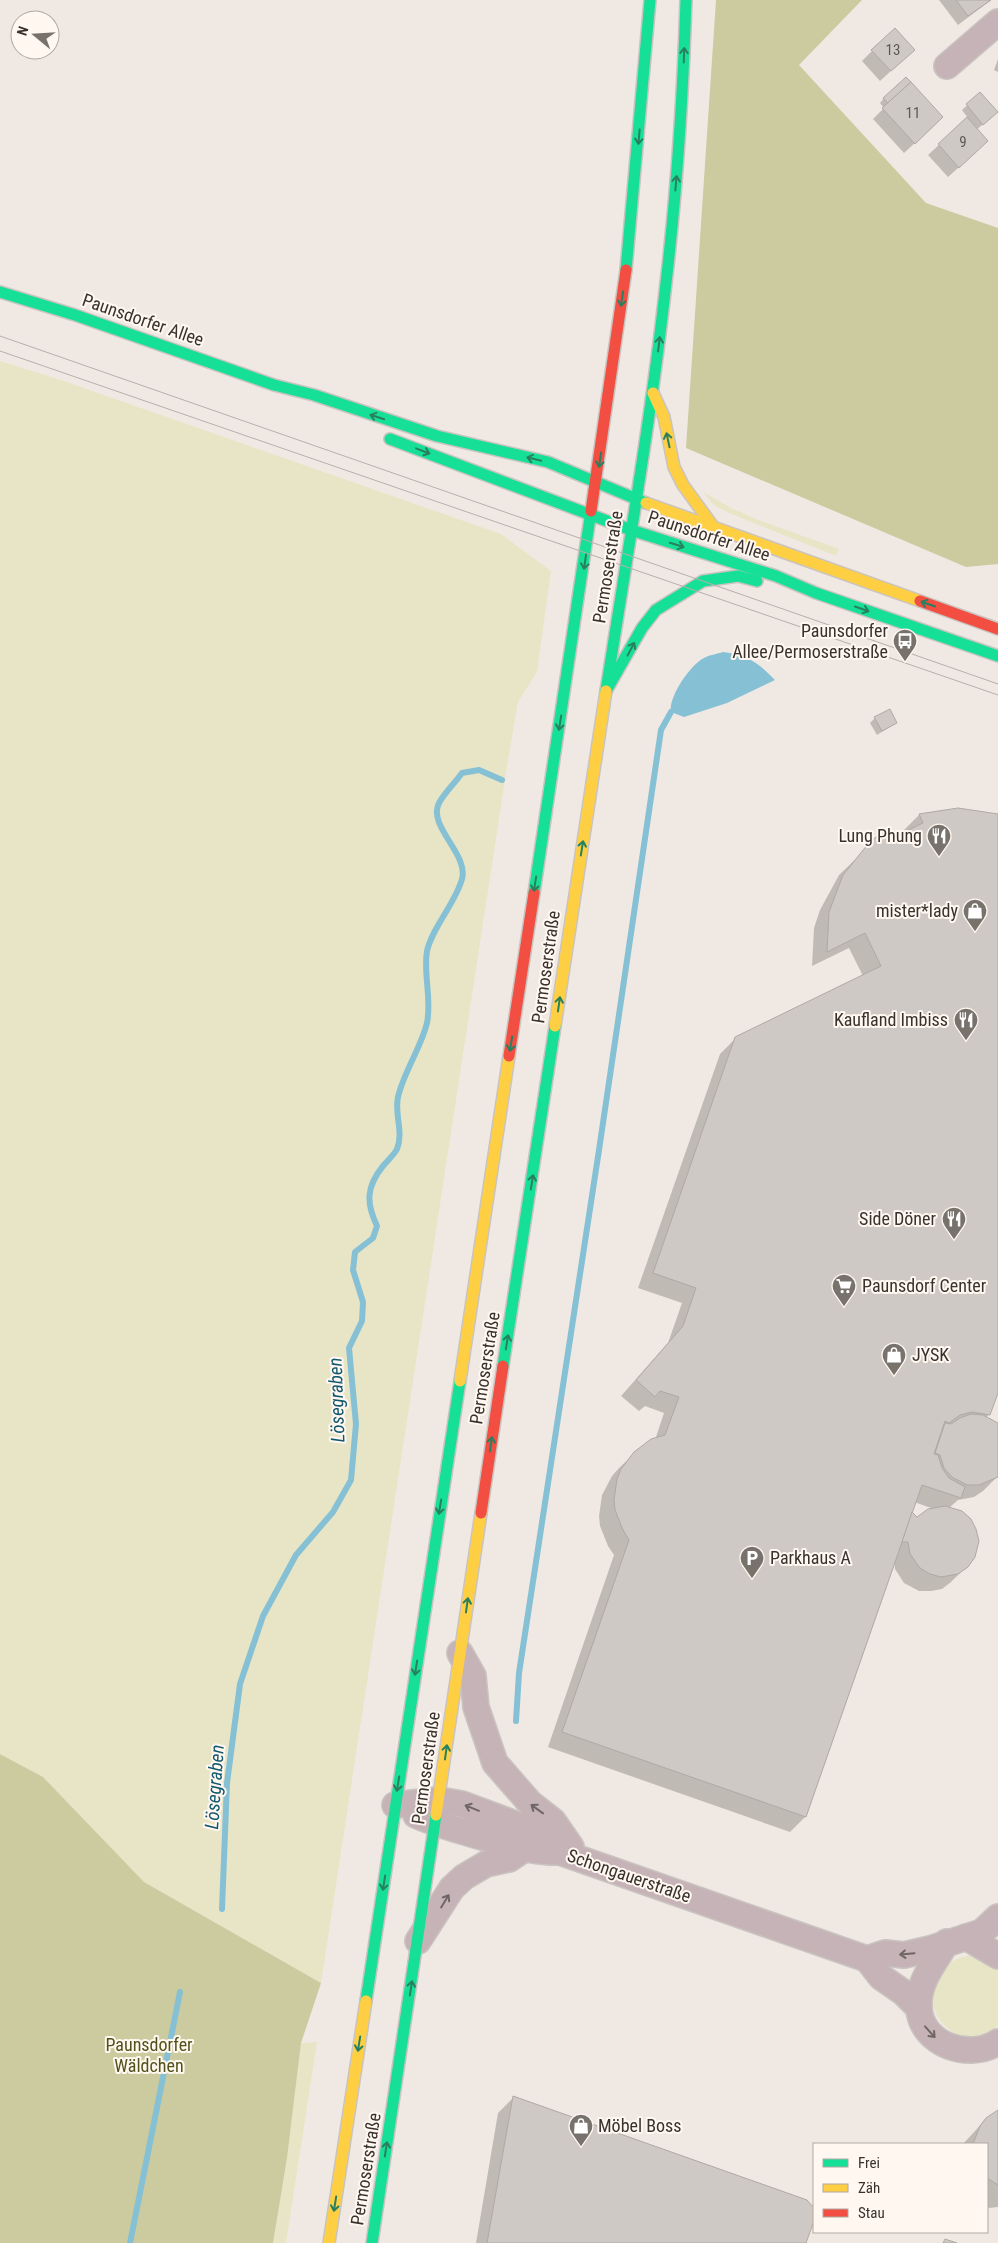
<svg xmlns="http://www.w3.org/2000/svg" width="998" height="2243" font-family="'Roboto Condensed',sans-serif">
  <rect width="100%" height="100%" fill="#f0e9e3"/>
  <!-- green -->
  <g fill="#e7e5c6">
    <polygon points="0,361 61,380 501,534 551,571 537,672 518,702 508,760 321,1983 144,1882 43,1777 0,1754"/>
    <polygon points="703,492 731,508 756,519 839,549 836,556 729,513 714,505"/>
    <path d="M971,1955l13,2 14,8v61c-55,43 -103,-57 -27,-71z"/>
    <polygon points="317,2042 286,2243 273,2243 287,2158 301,2043"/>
  </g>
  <!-- forest -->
  <g fill="#ccca9f">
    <polygon points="716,0 862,0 799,65 926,203 998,228 998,564 966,567 686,448"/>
    <polygon points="0,1754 43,1777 144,1882 321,1983 301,2043 287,2158 273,2243 0,2243"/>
  </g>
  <!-- water -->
  <path fill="#86c0d5" d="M723,652c24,3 36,11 52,28l-48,23 -43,14 -13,-5c-3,-15 20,-48 33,-54 5,-3 13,-4 19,-6z"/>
  <!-- shadow -->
  <g fill="#0003" fill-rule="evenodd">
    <polygon points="939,0 991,0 958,25"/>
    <polygon points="872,51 903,60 880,81 862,61"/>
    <polygon points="998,59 998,72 994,70"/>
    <polygon points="980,94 992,117 976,130 977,151 948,177 928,155 968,118 962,110"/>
    <polygon points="884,98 932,127 904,153 873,119 884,108 880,103"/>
    <polygon points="875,718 896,723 877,735 870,723"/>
    <path d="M958,809l40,6v574l-9,25 -3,4 12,7v51l-15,15 -9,6 -16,3 -9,8 18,58 -16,16 -9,7 -11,2h-12l-15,-8 -9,-14 -1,-7 -89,255 -15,15 -242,-85 66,-192 -6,-9 -8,-20 -1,-10 3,-21 10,-19 7,-8 16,-15 20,-13 9,-27 -19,-7 -6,5 -18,-15 47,-53 14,-40 -44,-15 82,-234 16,-16 127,-62 -14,-28 -37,18 2,-38 6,-18 19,-35 45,-43 5,9 16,-8 -1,-3 15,-15zM914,1502l20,7 -17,10 -6,-6z"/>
    <polygon points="513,2098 813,2208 814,2215 805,2243 476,2243 498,2113"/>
    <polygon points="998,2112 998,2207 989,2208 987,2207 987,2144 963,2144 986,2119"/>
  </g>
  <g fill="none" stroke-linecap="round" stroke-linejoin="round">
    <!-- stream -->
    <g stroke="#86c0d5" stroke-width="6">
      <polyline points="516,1721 519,1673 599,1150 661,730 671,712"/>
      <path d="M222,1909l5,-126 13,-99 23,-68 33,-61 37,-43 18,-32 5,-56 -7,-76 13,-27 1,-19 -10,-32 2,-18 18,-14 4,-12c-11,-23 -11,-39 6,-60 4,-5 11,-11 14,-17 7,-17 -3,-35 1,-52 6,-26 23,-49 29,-74 5,-25 -4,-49 0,-72 6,-25 28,-47 35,-72 7,-25 -35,-53 -23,-76 6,-11 16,-20 23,-30l17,-3 23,10"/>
      <polyline points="130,2243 180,1992"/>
    </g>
  </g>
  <!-- building -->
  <g fill="#cec9c4" stroke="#aea9a4">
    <polygon points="956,0 991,0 968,16"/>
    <polygon points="895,28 915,50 891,71 871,50"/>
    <polygon points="906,77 911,82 888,103 883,98"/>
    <polygon points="911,82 943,117 915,144 882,108"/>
    <polygon points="980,92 998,112 983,125 966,104"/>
    <polygon points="967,117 988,141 959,168 938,144"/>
    <polygon points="890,709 897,723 882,731 874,717"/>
    <polygon points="958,808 998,814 998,1393 990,1415 972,1412 960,1415 949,1423 945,1421 934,1454 938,1455 942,1468 949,1478 965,1487 961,1498 922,1485 806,1817 562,1732 629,1540 623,1530 615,1510 614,1500 617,1479 621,1469 634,1452 651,1439 665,1435 679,1397 660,1391 655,1397 636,1380 683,1326 696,1288 653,1273 735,1037 881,966 865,933 827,952 829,912 843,875 868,844 883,831 885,830 890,839 923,823 919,814"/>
    <polygon points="971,1414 983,1415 998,1423 998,1477 979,1485 967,1485 952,1477 944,1468 940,1455 935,1453 945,1423 951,1424 960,1418"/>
    <polygon points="945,1506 962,1511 971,1519 976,1529 979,1541 975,1557 968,1567 958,1574 941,1577 930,1574 920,1568 910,1554 908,1542 902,1542 912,1512 917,1517 928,1509"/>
    <polygon points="513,2096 807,2200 814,2208 814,2221 806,2243 487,2243"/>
    <polygon points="998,2110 998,2185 987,2178 987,2144 973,2144 980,2126 986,2118"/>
    <polygon points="945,2239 957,2243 943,2243"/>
  </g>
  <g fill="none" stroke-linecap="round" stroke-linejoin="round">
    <defs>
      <g id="street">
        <polyline points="947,66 998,22"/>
        <polyline points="460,1653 473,1676 476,1707 495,1763 530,1803 553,1821 571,1847"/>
        <polyline points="395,1805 439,1800 462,1804 547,1836 560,1852 867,1959 881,1977 904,1993 919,2008"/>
        <path d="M416,1815c22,10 43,15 66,22 26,7 51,16 78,15"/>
        <polyline points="966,1937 998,1956"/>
        <polyline points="418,1941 452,1888 464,1877 486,1864 509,1859 524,1849"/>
        <path d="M947,1942c-13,21 -30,41 -28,66 2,37 51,53 79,34"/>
        <polyline points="867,1959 885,1953 904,1955 930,1949 982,1932 998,1917"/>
      </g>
      <g id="fast">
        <polyline points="626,270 650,0"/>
        <polyline points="0,292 75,315 274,385 314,395 437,436 548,462 646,503"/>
        <polyline points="390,439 631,530 776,576 816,593 998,656"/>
        <polyline points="606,691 642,628 656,610 703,581 738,576 757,581"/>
        <path d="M606,691c21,-136 45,-271 60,-408 11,-94 17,-188 20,-283"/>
        <polyline points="534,893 591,511"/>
        <polyline points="503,1366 555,1026"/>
        <polyline points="366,2001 460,1381"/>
        <polyline points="372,2243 436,1815"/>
      </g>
      <g id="slow">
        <polyline points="653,393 664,417 674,467 683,485 712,525"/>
        <polyline points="646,503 920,601"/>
        <polyline points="555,1026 606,691"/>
        <polyline points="460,1381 509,1056"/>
        <polyline points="436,1815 481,1513"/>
        <polyline points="329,2243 366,2001"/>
      </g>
      <g id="jam">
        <polyline points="591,511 626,270"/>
        <polyline points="920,601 998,629"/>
        <polyline points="509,1056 534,893"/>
        <polyline points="481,1513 503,1366"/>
      </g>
    </defs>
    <!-- street casing -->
    <use href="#street" stroke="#cac4c0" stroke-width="28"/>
    <!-- fast casing -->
    <use href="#fast" stroke="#cac4c0" stroke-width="14"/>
    <!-- slow casing -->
    <use href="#slow" stroke="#cac4c0" stroke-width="14"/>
    <!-- jam casing -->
    <use href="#jam" stroke="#cac4c0" stroke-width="14"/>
    <!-- street -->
    <use href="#street" stroke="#c6b3b7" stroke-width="25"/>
    <!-- fast -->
    <use href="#fast" stroke="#16e098" stroke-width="11"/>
    <!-- slow -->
    <use href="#slow" stroke="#ffcf43" stroke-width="11"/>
    <!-- jam -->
    <use href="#jam" stroke="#f24e42" stroke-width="11"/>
    <!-- tram -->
    <g stroke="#b9aead" stroke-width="1">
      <polyline points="0,336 998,684"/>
      <polyline points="0,351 998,695"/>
    </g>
  </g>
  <!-- one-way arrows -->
  <defs><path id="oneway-shaft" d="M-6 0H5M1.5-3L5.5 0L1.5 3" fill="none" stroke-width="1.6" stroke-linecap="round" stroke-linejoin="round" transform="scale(1.25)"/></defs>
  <g stroke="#28805e">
    <use href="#oneway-shaft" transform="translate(684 55) rotate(-88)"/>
    <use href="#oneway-shaft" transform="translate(639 137) rotate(95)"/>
    <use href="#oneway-shaft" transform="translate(676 183) rotate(-85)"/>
    <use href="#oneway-shaft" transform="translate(622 299) rotate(98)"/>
    <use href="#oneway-shaft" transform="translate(659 344) rotate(-83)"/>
    <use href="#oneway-shaft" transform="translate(377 417) rotate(-162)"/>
    <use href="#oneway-shaft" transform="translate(668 440) rotate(-102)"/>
    <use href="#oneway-shaft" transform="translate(423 451) rotate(21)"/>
    <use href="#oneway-shaft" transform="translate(534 459) rotate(-167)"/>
    <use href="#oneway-shaft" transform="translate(600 460) rotate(98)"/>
    <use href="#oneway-shaft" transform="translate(677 545) rotate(17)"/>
    <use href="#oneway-shaft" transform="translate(585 562) rotate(98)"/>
    <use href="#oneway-shaft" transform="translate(928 604) rotate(-161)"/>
    <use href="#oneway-shaft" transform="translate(862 609) rotate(19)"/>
    <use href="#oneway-shaft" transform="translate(631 649) rotate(-62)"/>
    <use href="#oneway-shaft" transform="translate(560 723) rotate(99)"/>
    <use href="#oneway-shaft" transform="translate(582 848) rotate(-81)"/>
    <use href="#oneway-shaft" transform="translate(535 884) rotate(99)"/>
    <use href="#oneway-shaft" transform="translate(559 1004) rotate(-82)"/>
    <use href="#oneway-shaft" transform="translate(511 1044) rotate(99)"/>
    <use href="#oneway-shaft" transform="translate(532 1182) rotate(-81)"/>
    <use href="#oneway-shaft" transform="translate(507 1342) rotate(-81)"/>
    <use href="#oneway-shaft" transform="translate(491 1444) rotate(-82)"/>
    <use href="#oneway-shaft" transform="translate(440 1507) rotate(99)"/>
    <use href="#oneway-shaft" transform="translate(467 1605) rotate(-82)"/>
    <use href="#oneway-shaft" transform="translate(416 1668) rotate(99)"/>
    <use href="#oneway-shaft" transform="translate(446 1752) rotate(-82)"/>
    <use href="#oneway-shaft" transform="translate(398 1784) rotate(99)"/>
    <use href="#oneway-shaft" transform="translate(384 1883) rotate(99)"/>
    <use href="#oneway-shaft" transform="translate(411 1988) rotate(-81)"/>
    <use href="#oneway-shaft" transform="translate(359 2044) rotate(99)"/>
    <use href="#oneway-shaft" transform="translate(386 2149) rotate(-81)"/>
    <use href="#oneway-shaft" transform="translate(335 2204) rotate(99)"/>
  </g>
  <g stroke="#706665">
    <use href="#oneway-shaft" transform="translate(472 1808) rotate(-158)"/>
    <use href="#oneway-shaft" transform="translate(537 1809) rotate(-144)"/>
    <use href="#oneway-shaft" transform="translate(445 1901) rotate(-59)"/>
    <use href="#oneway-shaft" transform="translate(907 1954) rotate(175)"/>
    <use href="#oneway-shaft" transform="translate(930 2032) rotate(48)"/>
  </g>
  <!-- icons -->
  <defs>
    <symbol id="bus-pin" viewBox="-11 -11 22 30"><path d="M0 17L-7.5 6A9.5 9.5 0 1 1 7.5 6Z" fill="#78726d" stroke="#fff7f0"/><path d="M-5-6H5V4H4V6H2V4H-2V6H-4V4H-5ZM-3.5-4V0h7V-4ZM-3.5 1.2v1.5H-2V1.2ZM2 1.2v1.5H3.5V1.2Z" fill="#fff"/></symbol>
    <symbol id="restaurant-pin" viewBox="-11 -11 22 30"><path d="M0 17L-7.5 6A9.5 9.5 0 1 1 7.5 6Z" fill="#78726d" stroke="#fff7f0"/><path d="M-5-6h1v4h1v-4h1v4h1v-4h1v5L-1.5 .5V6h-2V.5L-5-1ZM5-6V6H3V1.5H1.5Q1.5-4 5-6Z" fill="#fff"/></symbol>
    <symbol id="shop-pin" viewBox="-11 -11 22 30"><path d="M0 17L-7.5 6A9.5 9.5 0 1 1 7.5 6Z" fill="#78726d" stroke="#fff7f0"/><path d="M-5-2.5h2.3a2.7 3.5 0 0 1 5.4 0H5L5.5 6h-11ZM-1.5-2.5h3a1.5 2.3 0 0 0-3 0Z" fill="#fff"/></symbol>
    <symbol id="supermarket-pin" viewBox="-11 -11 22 30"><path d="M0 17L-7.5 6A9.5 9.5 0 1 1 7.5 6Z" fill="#78726d" stroke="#fff7f0"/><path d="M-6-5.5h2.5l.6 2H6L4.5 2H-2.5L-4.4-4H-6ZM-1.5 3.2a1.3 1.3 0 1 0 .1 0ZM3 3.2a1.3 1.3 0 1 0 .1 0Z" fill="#fff"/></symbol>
    <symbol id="parking-pin" viewBox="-11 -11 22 30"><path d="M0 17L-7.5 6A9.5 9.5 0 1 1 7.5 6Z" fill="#78726d" stroke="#fff7f0"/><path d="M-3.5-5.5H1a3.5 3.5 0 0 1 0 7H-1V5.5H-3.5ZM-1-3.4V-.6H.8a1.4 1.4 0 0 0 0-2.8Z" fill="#fff"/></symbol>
  </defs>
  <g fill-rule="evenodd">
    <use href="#bus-pin" x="891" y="627" width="28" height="38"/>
    <use href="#restaurant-pin" x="925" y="822" width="28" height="38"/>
    <use href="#shop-pin" x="961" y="897" width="28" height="38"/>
    <use href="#restaurant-pin" x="952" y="1006" width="28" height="38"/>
    <use href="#restaurant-pin" x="940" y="1205" width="28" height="38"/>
    <use href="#supermarket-pin" x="830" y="1272" width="28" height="38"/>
    <use href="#shop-pin" x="880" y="1341" width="28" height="38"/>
    <use href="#parking-pin" x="738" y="1544" width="28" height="38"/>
    <use href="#shop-pin" x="567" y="2112" width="28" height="38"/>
  </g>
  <g text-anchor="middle" stroke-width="4" stroke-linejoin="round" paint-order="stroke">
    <!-- number labels -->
    <g font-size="15" fill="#5d5854">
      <text x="893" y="55">13</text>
      <text x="913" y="118">11</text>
      <text x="963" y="147">9</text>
    </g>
    <!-- street labels -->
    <g font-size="18" fill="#37322e" stroke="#fff7f0">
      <text transform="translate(143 320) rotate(19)" y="6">Paunsdorfer Allee</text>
      <text transform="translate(709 536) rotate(18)" y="6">Paunsdorfer Allee</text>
      <text transform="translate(608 567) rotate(-81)" y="6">Permoserstraße</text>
      <text transform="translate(546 967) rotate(-82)" y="6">Permoserstraße</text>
      <text transform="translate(485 1368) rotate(-81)" y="6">Permoserstraße</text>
      <text transform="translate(426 1768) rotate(-82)" y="6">Permoserstraße</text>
      <text transform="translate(629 1876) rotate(19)" y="6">Schongauerstraße</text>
      <text transform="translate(366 2169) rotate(-81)" y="6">Permoserstraße</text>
    </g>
    <!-- poi labels -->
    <g font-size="18" fill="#37322e" stroke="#fff7f0" text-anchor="end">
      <text x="888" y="637">Paunsdorfer<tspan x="888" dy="21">Allee/Permoserstraße</tspan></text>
      <text x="922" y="842">Lung Phung</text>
      <text x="958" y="917">mister*lady</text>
      <text x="948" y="1026">Kaufland Imbiss</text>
      <text x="936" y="1225">Side Döner</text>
      <text x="862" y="1292" text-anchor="start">Paunsdorf Center</text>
      <text x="912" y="1361" text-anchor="start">JYSK</text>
      <text x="770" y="1564" text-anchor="start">Parkhaus A</text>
      <text x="598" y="2132" text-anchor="start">Möbel Boss</text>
    </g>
    <!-- park labels -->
    <g font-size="18" fill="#50511a" stroke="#fff7f0">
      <text x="149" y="2051">Paunsdorfer<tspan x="149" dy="21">Wäldchen</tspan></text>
    </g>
    <!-- water labels -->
    <g font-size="19" font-style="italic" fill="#11586f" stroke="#fff7f0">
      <text transform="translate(336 1400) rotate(-92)" y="7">Lösegraben</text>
      <text transform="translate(214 1787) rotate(-86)" y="7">Lösegraben</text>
    </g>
  </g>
  <!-- legend -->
  <rect x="813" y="2143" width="175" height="90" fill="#fff7f0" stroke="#afa8a2"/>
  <rect x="823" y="2159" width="25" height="8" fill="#16e098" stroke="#afa8a2"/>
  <text x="858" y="2168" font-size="15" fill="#37322e">Frei</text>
  <rect x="823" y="2184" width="25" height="8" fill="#ffcf43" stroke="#afa8a2"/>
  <text x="858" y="2193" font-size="15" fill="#37322e">Zäh</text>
  <rect x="823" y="2209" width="25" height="8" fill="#f24e42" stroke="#afa8a2"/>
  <text x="858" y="2218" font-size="15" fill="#37322e">Stau</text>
  <!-- north arrow -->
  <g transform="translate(35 35) rotate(288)"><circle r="24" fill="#fff7f0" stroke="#afa8a2"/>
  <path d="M0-4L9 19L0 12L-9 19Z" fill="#78726d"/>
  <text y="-8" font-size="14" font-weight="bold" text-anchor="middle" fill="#37322e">N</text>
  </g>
</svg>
